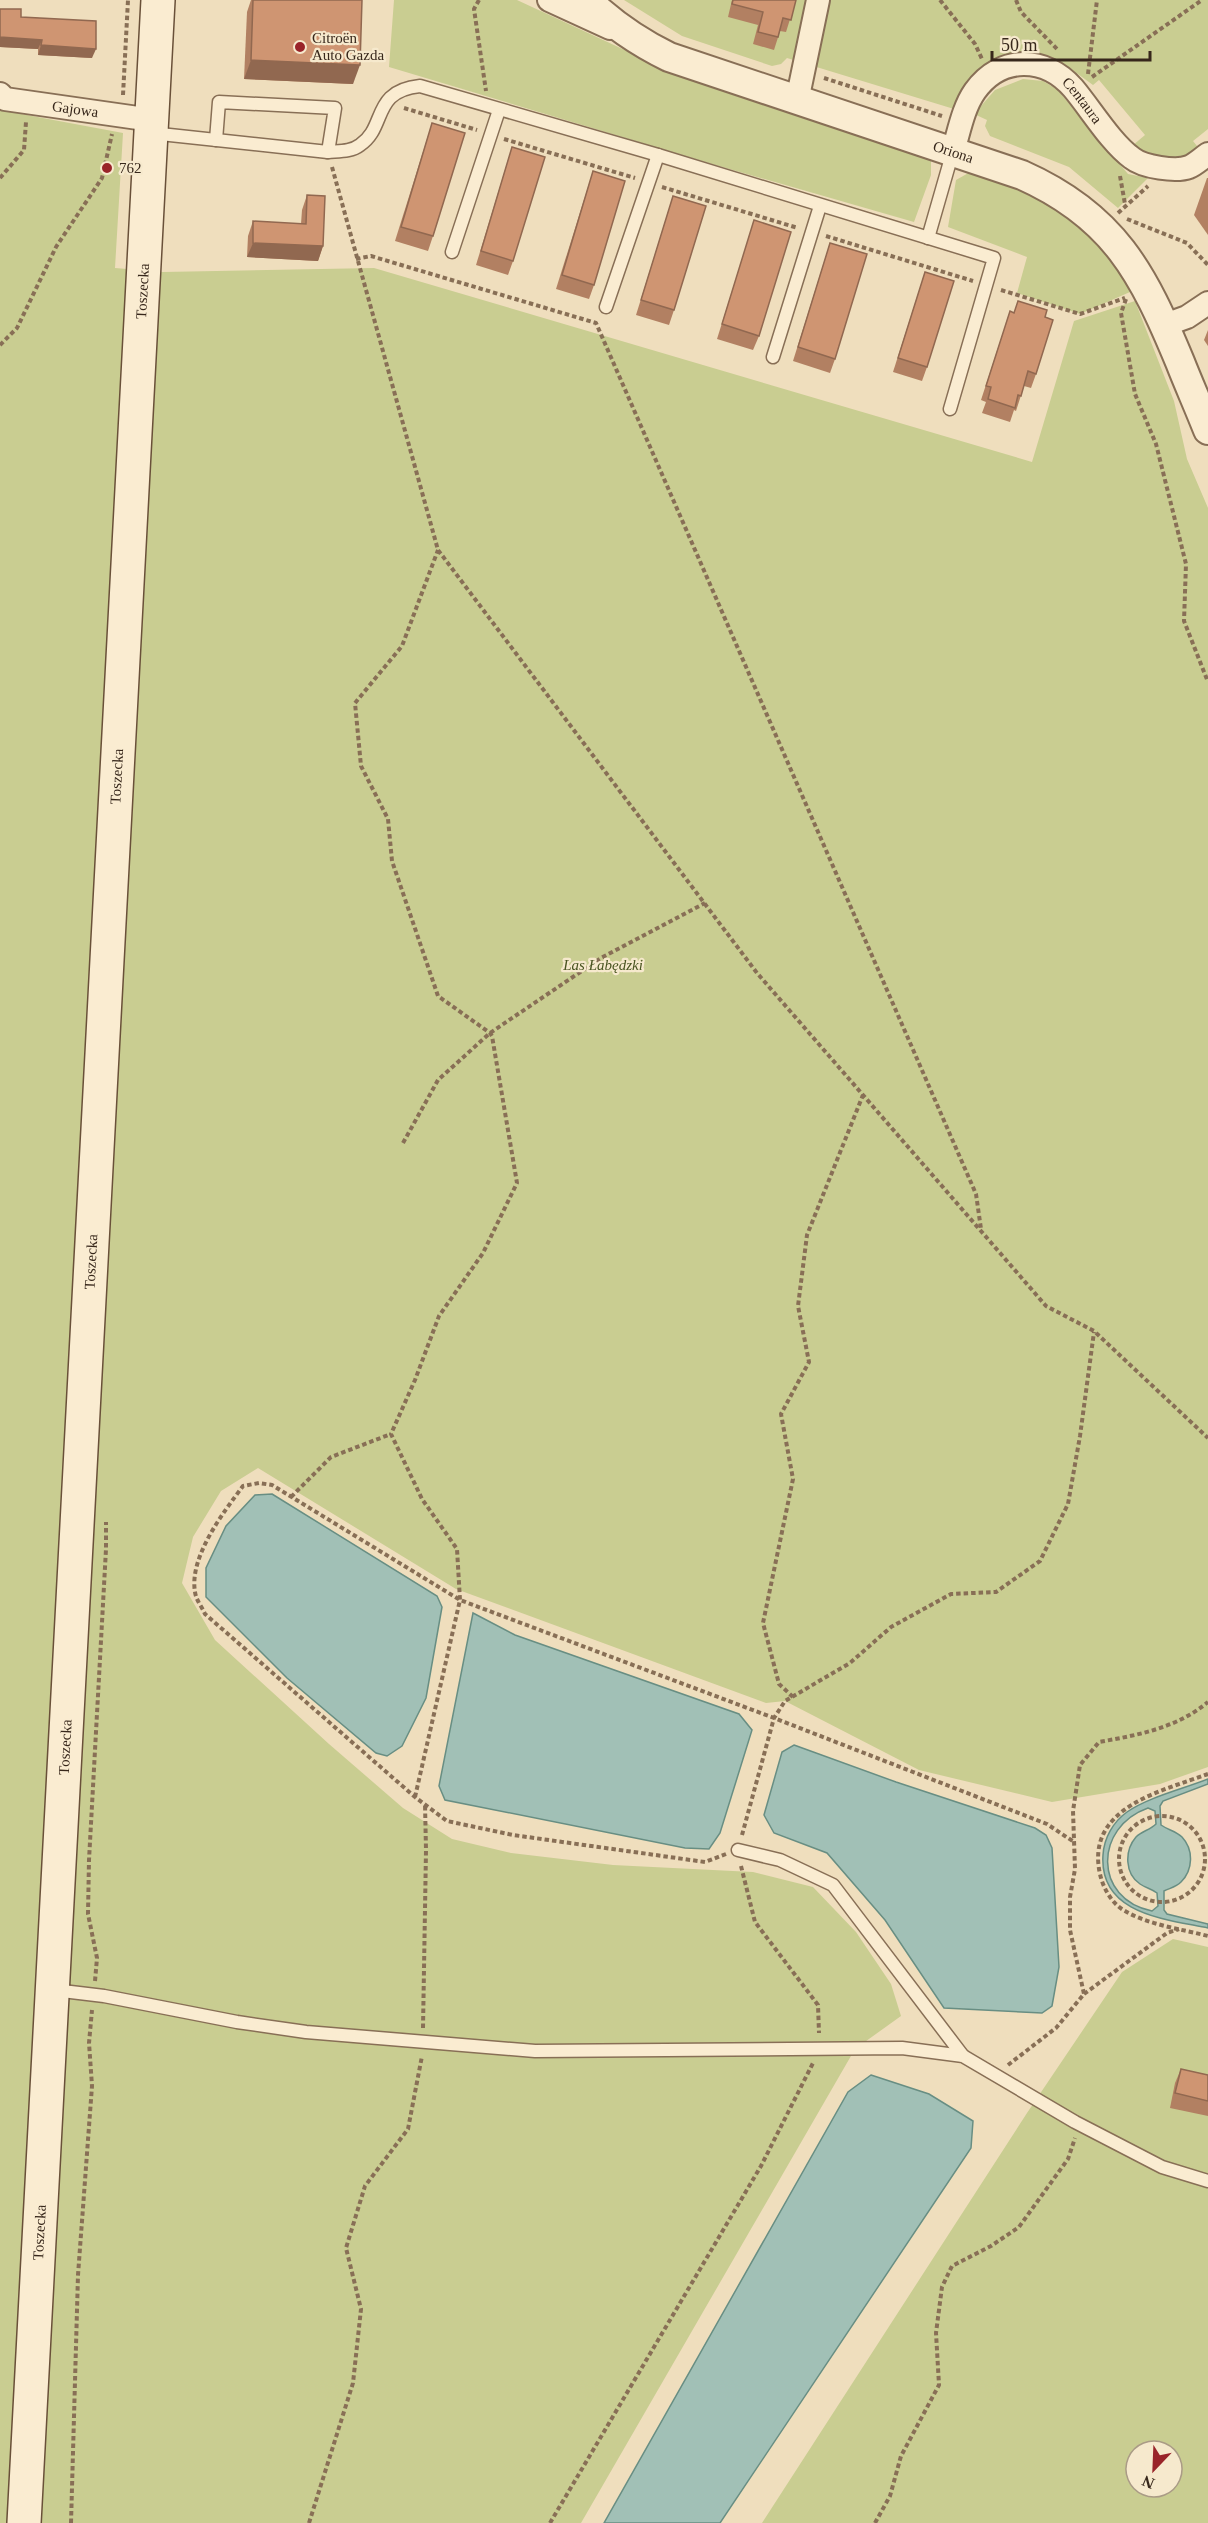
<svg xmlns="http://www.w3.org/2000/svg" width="1208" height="2523" font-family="Georgia,serif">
  <rect width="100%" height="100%" fill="#efdebd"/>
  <!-- green -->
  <g fill="#c9cd91" fill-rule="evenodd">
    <polygon points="394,0 517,0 657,65 825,124 931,158 931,175 914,222 712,164 389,67"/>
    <path d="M624,0h584v129l-15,12 8,10c-29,13 -43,10 -69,-5l13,-11 -46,-55 -6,5 -22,-16 -34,-15 -51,13 -32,42 -167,-51 -6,6 -9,2 -90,-30z"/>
    <polygon points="1023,79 1043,81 1057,89 1128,174 1148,178 1118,208 1069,167 990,136 985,126 987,120 974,114 995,90"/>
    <polygon points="0,110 123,133 115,268 163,272 374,268 1032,462 1074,321 1135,301 1174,401 1187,459 1208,508 1208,1767 1160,1784 1052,1802 919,1770 785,1701 766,1703 456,1589 258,1468 221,1491 193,1537 182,1583 215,1640 329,1744 403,1808 452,1839 511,1853 613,1865 753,1872 813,1887 856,1932 891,1984 901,2016 855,2049 581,2523 0,2523"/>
    <polygon points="972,171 1015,185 1078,221 1132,285 1128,287 1130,292 1080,314 1017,293 1027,257 948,227 956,180"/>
    <path d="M1173,1939l35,8v576h-446l265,-410 95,-141zM1136,2451h36v36h-36z"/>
  </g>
  <!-- water -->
  <g fill="#a1c0b6" stroke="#688e83" stroke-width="1.5" fill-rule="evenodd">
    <polygon points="272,1494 437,1596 442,1607 426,1698 402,1746 387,1756 376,1753 287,1678 206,1597 206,1568 226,1526 255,1495"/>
    <polygon points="473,1613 515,1635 739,1714 752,1730 720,1833 709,1849 685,1848 445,1800 439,1786"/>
    <polygon points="794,1745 896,1782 1035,1828 1046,1835 1052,1848 1059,1967 1052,2006 1042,2013 944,2008 885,1920 827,1853 774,1833 764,1815 782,1752"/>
    <path d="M1208,1779v5l-45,17 -3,5 1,19c7,5 15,6 21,12 12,13 11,33 -1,45 -5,5 -11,6 -17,9v19l3,4 41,10v4c-43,-9 -109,-14 -105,-73 1,-17 10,-33 24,-43 22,-15 56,-23 81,-33zM1148,1808l7,3 1,13c-6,6 -14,7 -20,13 -12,14 -11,37 4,47 6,4 12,5 17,9l1,13 -6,5c-59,-12 -58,-84 -4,-103z"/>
    <polygon points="871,2075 929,2094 973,2121 971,2148 720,2523 604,2523 848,2092"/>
  </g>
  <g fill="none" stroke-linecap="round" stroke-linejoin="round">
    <defs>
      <g id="service">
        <path d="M151,133l177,19c11,-1 23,0 32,-7 27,-18 11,-54 60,-59l238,69 336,103 -44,151"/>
        <polyline points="216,140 219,102 335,108 328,152"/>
        <polyline points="928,238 953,151"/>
        <polyline points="452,252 499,110"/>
        <polyline points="606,307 658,155"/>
        <polyline points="773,357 820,206"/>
        <polyline points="738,1850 780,1860 833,1885 963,2056"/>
        <polyline points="54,1990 104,1996 237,2022 306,2032 535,2051 902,2048 963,2056 1075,2122 1162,2167 1208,2181"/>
      </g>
      <g id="minor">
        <polyline points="549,0 610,28"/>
        <path id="s1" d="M0,94l5,5 147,21"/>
        <polyline points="797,101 818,0"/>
        <path id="s2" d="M953,151c6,-19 10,-43 22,-60 26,-36 70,-35 98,-3 17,20 38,55 59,70 11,9 44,14 57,9 7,-3 13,-9 19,-13"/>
        <polyline points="1165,325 1187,317 1208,303"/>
      </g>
      <g id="tertiary">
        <path id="s3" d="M587,0c25,24 51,42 82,57l353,118c92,41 121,98 158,187 9,23 19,45 28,68"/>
      </g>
      <g id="secondary">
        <path id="s4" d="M24,2523l134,-2523"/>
      </g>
    </defs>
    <!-- service casing -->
    <use href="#service" stroke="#886f56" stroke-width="15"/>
    <!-- minor casing -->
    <use href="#minor" stroke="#886f56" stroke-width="26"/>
    <!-- tertiary casing -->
    <use href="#tertiary" stroke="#886f56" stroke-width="32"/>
    <!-- secondary casing -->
    <use href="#secondary" stroke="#695039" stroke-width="36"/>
    <!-- path -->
    <g stroke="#886f56" stroke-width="4" stroke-dasharray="4.5 3" stroke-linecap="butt">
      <polyline points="479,0 474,9 486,91"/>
      <polyline points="940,0 975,44 982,59"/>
      <polyline points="1016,0 1021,12 1057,49"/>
      <polyline points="1088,74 1097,0"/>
      <polyline points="1092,77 1202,0"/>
      <polyline points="824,78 942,116"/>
      <polyline points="123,95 128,0"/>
      <polyline points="404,108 477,130"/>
      <polyline points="504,139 635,178"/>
      <polyline points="332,167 438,550 757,973 863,1095 1046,1306 1094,1331 1208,1438"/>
      <polyline points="1120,176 1125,204"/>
      <polyline points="0,178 24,150 26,122"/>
      <polyline points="662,187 798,228"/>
      <polyline points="1118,213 1148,186"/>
      <polyline points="1127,219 1187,243 1208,265"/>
      <polyline points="826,236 973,281"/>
      <polyline points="356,259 371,256 596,323 976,1194 981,1229"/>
      <polyline points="1001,290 1080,314 1125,298"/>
      <polyline points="1126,299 1121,313 1135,394 1156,444 1186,564 1184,621 1208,682"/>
      <polyline points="0,345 17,328 56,247 102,178 112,134"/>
      <polyline points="403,1143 438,1080 490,1033 601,958 705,903"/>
      <polyline points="291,1497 331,1457 391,1434"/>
      <polyline points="793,1697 779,1684 763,1623 793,1479 781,1414 809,1362 798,1306 807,1235 863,1095"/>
      <path d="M1208,1774c-46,17 -123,33 -108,100 3,14 12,30 25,37 24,14 56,18 83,25"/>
      <polyline points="415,1797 460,1600 457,1549 422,1499 391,1434 415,1380 439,1316 483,1253 517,1183 492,1036 490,1033 438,996 392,861 388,819 361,766 355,703 402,646 438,550"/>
      <circle cx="1162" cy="1859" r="43"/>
      <polyline points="742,1835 774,1718 785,1701 850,1663 891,1627 951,1594 996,1592 1040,1561 1068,1504 1080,1436 1094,1332"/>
      <path d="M726,1854l-21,8 -192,-27 -66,-14 -32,-24 -210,-183c-3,-7 -9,-14 -10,-22 -6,-35 28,-79 48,-106l16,-3 13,2 188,115 314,118 273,106 27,18"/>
      <polyline points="741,1866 755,1922 818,2005 819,2033"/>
      <polyline points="95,1981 97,1958 88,1914 89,1860 106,1549 106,1522"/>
      <polyline points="1084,1994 1167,1933 1179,1929"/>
      <polyline points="423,2028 426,1850 425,1804"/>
      <path d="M1008,2065l48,-37 28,-34 -14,-64v-33l5,-28 -2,-58 7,-46 19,-23c39,-7 78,-14 109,-40"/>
      <polyline points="71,2523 78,2275 92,2086 89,2043 92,2010"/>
      <polyline points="309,2523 353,2383 361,2309 346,2248 365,2186 408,2129 422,2056"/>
      <polyline points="550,2523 761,2166 813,2063"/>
      <polyline points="875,2523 890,2496 901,2456 939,2385 936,2333 942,2287 952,2266 991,2246 1019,2227 1068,2159 1075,2138"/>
    </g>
    <!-- service -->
    <use href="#service" stroke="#faecd1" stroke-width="12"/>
    <!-- minor -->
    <use href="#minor" stroke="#faecd1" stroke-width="22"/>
    <!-- tertiary -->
    <use href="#tertiary" stroke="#faecd1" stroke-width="28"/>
    <!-- secondary -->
    <use href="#secondary" stroke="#faecd1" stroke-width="33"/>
  </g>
  <!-- wall -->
  <g fill="#b28062">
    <polygon points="251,0 362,0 353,84 244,79 247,12"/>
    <polygon points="732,0 796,0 786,32 780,31 774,50 753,44 758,25 728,17"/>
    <polygon points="0,9 21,17 92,58 38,55 38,49 0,47"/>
    <polygon points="432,123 433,236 428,251 395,241"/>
    <polygon points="512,147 513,261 508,275 476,265"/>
    <polygon points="593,171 594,285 589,299 556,289"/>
    <polygon points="1207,178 1208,178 1208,235 1194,215"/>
    <polygon points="307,195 323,246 318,261 247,257 248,236 253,221 301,224 302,210"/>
    <polygon points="673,196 674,310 669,325 636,315"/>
    <polygon points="754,221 759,336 753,350 717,339"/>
    <polygon points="830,243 835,359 830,373 793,361"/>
    <polygon points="925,272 927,367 922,381 893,372"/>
    <polygon points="1018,301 1045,317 1036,374 1031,388 1024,386 1016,411 1014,410 1010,422 982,413 986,402 981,400 1010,311 1014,313"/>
    <polygon points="1208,330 1208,346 1204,340"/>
    <polygon points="1181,2069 1208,2075 1208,2116 1170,2108 1175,2083"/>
  </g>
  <!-- shaded-wall -->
  <g fill="#916850">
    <polygon points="0,37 42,40 38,49 0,47"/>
    <polygon points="41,45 96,49 92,58 38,55"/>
    <polygon points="251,60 360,65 353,84 244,79"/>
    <polygon points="253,243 323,246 318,261 247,257"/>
  </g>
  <!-- building -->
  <g fill="#cf9572" stroke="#916850" stroke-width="1.5">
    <polygon points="253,0 362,0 360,65 251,60"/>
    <polygon points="733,0 796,0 791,20 783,18 778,37 758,32 763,12 732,4"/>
    <polygon points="0,9 21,9 21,17 96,21 96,49 41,45 42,40 0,37"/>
    <polygon points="432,123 465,133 433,236 401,227"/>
    <polygon points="512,147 545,157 513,261 481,251"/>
    <polygon points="593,171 625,181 594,285 562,275"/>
    <polygon points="307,195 325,196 323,246 253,243 253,221 306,224"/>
    <polygon points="673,196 706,206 674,310 641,300"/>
    <polygon points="754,220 791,232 759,336 722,324"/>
    <polygon points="830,243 867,254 835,359 798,347"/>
    <polygon points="925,272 954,281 927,367 898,358"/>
    <polygon points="1018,301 1047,310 1045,317 1053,320 1036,374 1028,371 1021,396 1018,395 1015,408 988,399 991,387 986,386 1010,311 1014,313"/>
    <polygon points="1181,2069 1208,2075 1208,2101 1175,2093"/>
  </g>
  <!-- markers -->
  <g fill="#992429" stroke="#f6e9cd" stroke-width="2">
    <circle cx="300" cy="47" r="6"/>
    <circle cx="107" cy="168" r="6"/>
  </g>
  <g text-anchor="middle" stroke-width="4.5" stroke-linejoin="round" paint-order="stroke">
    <!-- poi labels -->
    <g font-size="15" fill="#37271b" stroke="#f6e9cd" text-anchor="start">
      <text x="312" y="43">Citroën<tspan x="312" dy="17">Auto Gazda</tspan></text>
      <text x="119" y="173">762</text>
    </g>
    <!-- street labels -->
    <g font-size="15" fill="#37271b" stroke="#f6e9cd">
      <text dy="5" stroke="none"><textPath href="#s2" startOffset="194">Centaura</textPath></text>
      <text dy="5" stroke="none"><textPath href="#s1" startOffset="78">Gajowa</textPath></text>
      <text dy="5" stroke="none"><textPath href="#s3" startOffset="400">Oriona</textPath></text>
      <text dy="5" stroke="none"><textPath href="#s4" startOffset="2235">Toszecka</textPath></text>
      <text dy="5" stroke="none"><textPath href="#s4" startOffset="1749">Toszecka</textPath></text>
      <text dy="5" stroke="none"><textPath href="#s4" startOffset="1263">Toszecka</textPath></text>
      <text dy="5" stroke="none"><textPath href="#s4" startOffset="777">Toszecka</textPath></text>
      <text dy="5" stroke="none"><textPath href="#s4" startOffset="291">Toszecka</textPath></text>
    </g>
    <!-- park labels -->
    <g font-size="15" font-style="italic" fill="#495421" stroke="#f6e9cd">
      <text x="603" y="970">Las Łabędzki</text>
    </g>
  </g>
  <!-- north arrow -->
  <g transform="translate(1154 2469) rotate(203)"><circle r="28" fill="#f6e9cd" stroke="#aa9b86" stroke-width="1.5"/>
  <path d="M0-4.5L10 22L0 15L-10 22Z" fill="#992429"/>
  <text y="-9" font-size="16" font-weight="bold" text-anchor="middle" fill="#37271b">N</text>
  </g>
  <!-- scale -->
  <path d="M992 51v9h158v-9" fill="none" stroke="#37271b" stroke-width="3"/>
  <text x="1001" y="51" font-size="18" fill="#37271b" stroke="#f6e9cd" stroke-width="4.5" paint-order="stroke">50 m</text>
</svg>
